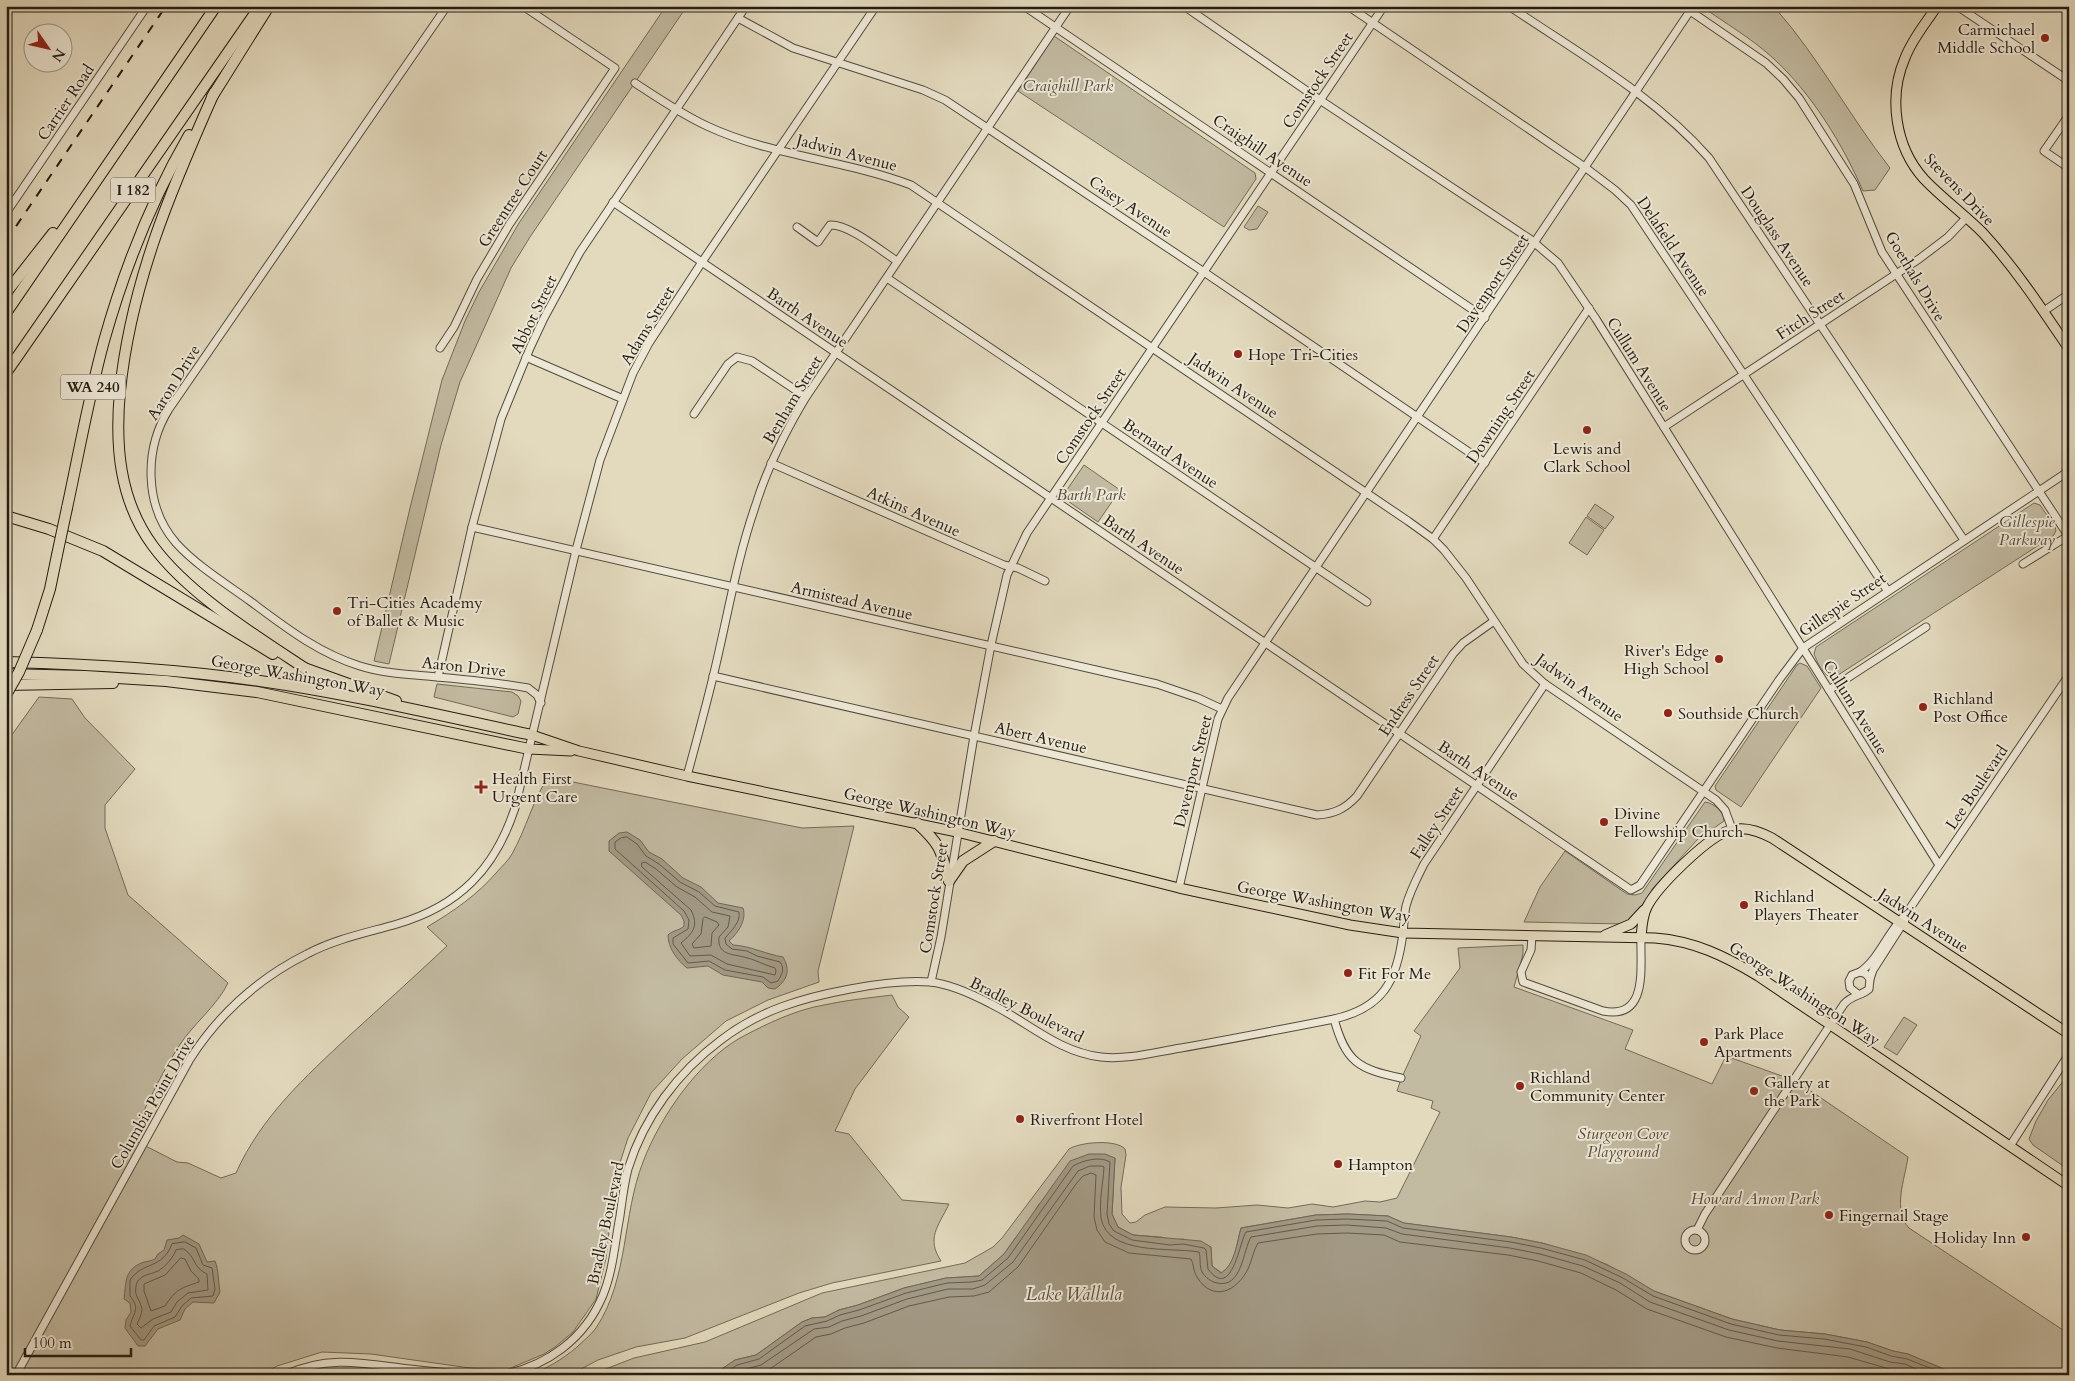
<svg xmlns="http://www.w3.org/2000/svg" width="2075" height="1381" font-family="Cardo,serif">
  <rect width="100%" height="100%" fill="#e3dabe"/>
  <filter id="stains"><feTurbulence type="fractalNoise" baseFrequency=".004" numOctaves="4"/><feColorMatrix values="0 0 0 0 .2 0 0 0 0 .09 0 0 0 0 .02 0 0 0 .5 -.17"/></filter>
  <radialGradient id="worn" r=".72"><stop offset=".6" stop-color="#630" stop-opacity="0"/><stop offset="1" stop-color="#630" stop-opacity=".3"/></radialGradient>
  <!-- green -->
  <g fill="#c2baa1" stroke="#726b5a">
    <polygon points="666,6 687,6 530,237 511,268 460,382 441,445 389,664 374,661 410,508 442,380 465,321 479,292 519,223"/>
    <path d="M1701,6h72l3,3c43,49 74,108 114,159l-15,22 -12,1c-21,-48 -51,-97 -90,-133 -22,-20 -48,-35 -72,-52z"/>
    <polygon points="1054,36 1255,173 1256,179 1224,227 1018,91"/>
    <polygon points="1258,206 1268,212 1257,229 1249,230 1244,227"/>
    <polygon points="1084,465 1120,490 1098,522 1062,497"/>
    <path d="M2034,503l6,2 15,22 1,4 -3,5 -218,141c-11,2 -17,-14 -21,-23l2,-7z"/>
    <polygon points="1595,504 1614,517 1605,529 1587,516"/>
    <polygon points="1586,517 1604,530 1587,555 1569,543"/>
    <polygon points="1800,663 1807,666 1821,688 1741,807 1716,790 1715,786 1797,665"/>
    <polygon points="437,684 512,692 518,696 521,701 518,714 513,717 434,697"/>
    <path d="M39,697l33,2 13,19 50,51 -30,36v23l23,67 100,88c-11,23 -35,41 -49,63 -19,29 -33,62 -49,92l47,24 11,1 33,15 15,-5c25,-56 69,-96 113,-137 33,-30 66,-60 98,-90l-20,-19c27,-16 50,-32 70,-55 5,-6 11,-11 15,-18 14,-25 21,-54 36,-77l254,51 52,-2 -36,145 1,11 -51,18 -42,21 -44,38 -31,34 -23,45 -13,40 -9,80 -10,41 -23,33 -18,15 -11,7 -38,16 -36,-2 -99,-14 -49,-2 -45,14 -15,9h-256v-632z"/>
    <path d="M1705,802c9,1 19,10 19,19l-26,18 -45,49 -16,27 -13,9 -100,-2 16,-35 25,-36 62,43 8,1 7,-2z"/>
    <path d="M1523,945v9l-9,33 119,43 -8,19 87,35 14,-28 70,25 112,76c-3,22 -16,53 1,71l160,106v41h-111l-50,-21 -15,-3 -26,-9 -42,-8 -45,-4 -48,-11 -78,-28 -48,-27 -64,-21 -31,-6 -108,-14 -15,-7 -40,-2 -32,1 -75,13c-4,14 -6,37 -19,45l-10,-7 -1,-19 -28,-8 -13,1 -9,-3 -28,-2 -15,-8 -6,-13 3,-56 -76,46 -18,29 -5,4 -12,17 -25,22 -33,2 -42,10 -46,17 -19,5 -14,7 -13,1 -10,4 -46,33 -21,5 -22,15h-123l44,-17 71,-16 117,-49 143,-30 28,-16 9,-9 67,-89c11,-7 47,-10 56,0l1,6 -5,32 1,27 8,9 6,-1 9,-7 20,-8 51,1 41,-3 31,3 24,-4 21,3 32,-6 15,1 17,-4 43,-86 -9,-4 2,-7 -36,-10 4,-12 20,-43 -7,-5 46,-63 -2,-20z"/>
    <path d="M892,995l6,12 11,10 -54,72 -20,42 14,3 53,66 47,4c-11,23 -23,34 -8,57l-109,22 -33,10 -114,45 -49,9 -38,13 -28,15h-42c17,-5 35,-16 49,-28 6,-6 14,-12 19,-19 33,-50 26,-112 47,-166 17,-45 55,-100 97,-124 26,-14 55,-28 84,-33 22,-5 45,-7 68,-10z"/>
    <polygon points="1904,1017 1917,1025 1897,1055 1884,1047"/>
    <polygon points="2069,1074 2069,1170 2033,1145 2029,1139 2036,1121 2048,1100"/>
  </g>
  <!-- water -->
  <g fill="#a29984" stroke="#6f6756">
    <path d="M627,832l13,8 9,12 13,7 21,19 18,9 17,16 25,5c4,12 -5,25 -14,33l4,4c18,1 32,9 50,12 8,13 4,24 -8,32l-7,-1 -6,-6 -39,-7 -15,-9 -21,2c-10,-8 -19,-20 -19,-33 5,-5 11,-4 16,-9v-5l-3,-6 -72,-64v-10l10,-8z"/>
    <path d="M1089,1154h16l10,4 -3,56 6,13 15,8 68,6 10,6 1,19 9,7c14,-8 16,-31 20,-45l75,-13 32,-1 40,2 16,7 107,14 31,6 44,12 40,19 28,17 78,28 48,11 45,4 42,8 26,9 15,3 50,21h-1245l22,-15 21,-5 46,-33 10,-4 13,-1 14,-7 19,-5 46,-17 42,-10 33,-2 25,-22 66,-93z"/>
    <path d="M183,1235l16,9 8,18 8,-1c4,10 3,20 5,31l-6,11 -21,-1 -8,7 -5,11 -22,9 -13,17h-7l-13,-18 1,-8 5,-8 -1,-9 -6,-4c2,-15 0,-27 15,-35 5,-3 11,-2 16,-5l3,-5 6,-4 3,-10 12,-2z"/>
  </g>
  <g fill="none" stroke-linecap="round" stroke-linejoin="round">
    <!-- shore -->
    <g stroke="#625a4b" stroke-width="1">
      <path d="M627,837l10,7 9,12 13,8 21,18 19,10 16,14 24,6c2,10 -8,19 -14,26l1,6 6,5 15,2 10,5 23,6c5,7 2,12 -2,19l-7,2 -8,-6 -38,-7 -16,-9 -21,2 -15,-19v-6l15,-9 1,-9 -5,-9 -69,-62v-7l6,-4z"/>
      <path d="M642,863l3,-1 11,7 21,18 18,10 17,15 18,4 -2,11 -9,10c-2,18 13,17 25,20 10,2 20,8 31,11l1,3 -1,4 -48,-11 -16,-9 -21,1 -9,-13c12,-10 18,-17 10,-33l-49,-43z"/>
      <polygon points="705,917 717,922 719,925 712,933 711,946 694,948 692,944 701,934 703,919"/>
      <path d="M185,1242l11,6 7,17 9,3 3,21 -2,7 -22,2 -9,8 -7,11 -21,9 -10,14h-3l-11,-14c3,-13 11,-17 0,-30v-16c13,-19 32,-10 42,-36z"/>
      <path d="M184,1249c13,9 8,18 23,25l1,16 -20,3 -11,9 -6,10 -18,7 -12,9 -4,-4c8,-17 5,-15 -1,-30 -1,-3 0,-9 1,-12 6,-8 12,-7 21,-11 7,-4 15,-13 18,-21z"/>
      <path d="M181,1258l4,1 6,12 8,8v3c-18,6 -23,7 -34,24l-14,5 -7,-20v-7l21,-9z"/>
      <path d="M722,1375l15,-10 22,-6 46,-33 22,-5 13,-6 19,-5 47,-17 41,-10 25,-1 10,-2 26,-22 65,-92c11,-6 27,-10 37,-4l-3,52 2,10 5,7 18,9 38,5 13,-1 21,4 2,2 2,19c24,32 31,-26 38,-37l70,-12 31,-1 40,2 16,7 108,14 30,6 44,12 38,18 30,18 78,28 48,11 45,4 42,8 25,9 16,3 41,16"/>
      <path d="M732,1375l7,-4 22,-6 53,-36 15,-2 13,-6 19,-5 46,-17 41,-10h25l12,-4 28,-23 65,-91 12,-5h12l2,1c-1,17 -5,34 -3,51 7,38 69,29 98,34 2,6 0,14 3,20 3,5 9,10 15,11 25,6 26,-33 34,-46l66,-11 30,-1 39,3 16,6 108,14 30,6 43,12 37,17 30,19 79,28 49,11 72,8 40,13 15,2 24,11"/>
      <path d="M754,1375l13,-4 49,-34 15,-3 14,-6 19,-5 45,-17 40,-9 25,-1 15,-4 29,-25 58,-83 7,-8 8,-3 5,2 -2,42 3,13 8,12 24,11 62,6c3,6 2,12 6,18 16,26 40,14 51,-8 4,-8 5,-18 10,-26l59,-9 30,-1 37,2 16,7 108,13 30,6 43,12 35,17 31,19 79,28 51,11 71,9 62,18"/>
    </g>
    <defs>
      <g id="minor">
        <path d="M447,6l-278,403c-25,40 -25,97 7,134 21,23 49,40 74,58 35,26 68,52 110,65 22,7 44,8 67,10 34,3 68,6 101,12l9,7 4,8"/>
        <polyline points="1024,6 1485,318"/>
        <polyline points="1184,6 1320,100 1530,239 1558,263 1596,319 1939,865"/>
        <polyline points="1348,6 1586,168 1615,190 1631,205 1887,590"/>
        <path d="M1509,6c69,47 145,89 200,152l255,382"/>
        <polyline points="1683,6 1766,63 1783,79 1799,98 1854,184 1882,252 2069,537"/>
        <polyline points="1957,6 2069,81"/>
        <polyline points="738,18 793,48 923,90 945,100 1204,272 1485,463"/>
        <path d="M635,83c23,15 46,31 72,43 64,30 138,34 204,59l497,336 25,18 11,11 22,28 57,86 22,20 171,116 9,10 7,19"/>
        <polyline points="2069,115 2044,151 2069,168"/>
        <polyline points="613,202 1631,890 1640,885 1779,680 1803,648 2069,471"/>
        <polyline points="6,213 147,6"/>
        <path d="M797,227l21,15 12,-17c19,-1 51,26 67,36"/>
        <polyline points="887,278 1367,602"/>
        <polyline points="2044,311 2069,294"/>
        <polyline points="440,348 454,327 477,279 509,225 615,68 523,6"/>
        <polyline points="526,357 623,399"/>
        <polyline points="694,414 728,364 737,357 752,361 806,397"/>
        <polyline points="1664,427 1919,259 1948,237 1967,217"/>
        <polyline points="771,463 1004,565 1018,568 1045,581"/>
        <polyline points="472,527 1157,684 1198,698 1222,709"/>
        <polyline points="1433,539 1589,308"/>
        <polyline points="2023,564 2068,536"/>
        <path d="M713,676l604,139c17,-1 28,-6 40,-19l96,-142 10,-11 31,-22"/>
        <polyline points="438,677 472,527 501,419 530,348 544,318 580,252 746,6"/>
        <polyline points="1829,690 1926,627"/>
        <path d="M687,776c9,-33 18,-66 26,-99 14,-57 23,-115 42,-170 12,-39 30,-75 51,-110l264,-391"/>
        <polyline points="1179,888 1218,719 1228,698 1690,11"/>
        <path d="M1532,936l-1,14 -10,22 2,10 80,29c46,9 37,-44 38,-73"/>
        <path d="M1860,972c20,-14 28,-41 46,-58l163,-239"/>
        <polyline points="1870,979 1873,970 1905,920"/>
        <polyline points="931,982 941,937 974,736 991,645 1007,575 1027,533 1384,6"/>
        <path d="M1334,1019c12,43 24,50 67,59"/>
        <polyline points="2010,1146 2069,1054"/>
        <circle cx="1695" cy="1240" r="10"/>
        <path d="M1697,1230l8,-16 139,-210c8,-9 17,-8 25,-15l1,-10 -4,-5 -6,-2 -8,3 -3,6 1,7 8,6"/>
        <path d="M16,1375l174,-316c29,-45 69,-81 117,-105 28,-15 59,-21 90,-30 62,-18 98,-55 118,-116l61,-258 24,-90 33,-87 16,-30 53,-81 174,-256"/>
        <path d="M284,1375c42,-19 74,-13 117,-7 22,3 43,4 65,7"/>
        <path d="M502,1375c45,-9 83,-36 101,-80 10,-24 12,-53 17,-79 2,-15 4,-32 8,-47 16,-52 50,-97 93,-129 39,-30 81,-42 129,-51 26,-5 53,-9 80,-7 21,2 42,12 61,22 37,18 67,48 110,53 27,3 54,-5 80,-9 51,-9 102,-19 153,-29 49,-11 63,-38 69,-86 1,-8 1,-18 3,-27 4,-15 11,-28 18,-42l121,-180"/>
      </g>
      <g id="major">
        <path d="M1937,6c-11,17 -25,33 -32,52 -17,39 -10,89 19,121 18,19 40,35 59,54 33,36 59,76 86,116"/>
        <path d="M532,735l47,16 108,25 270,56 222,56 171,37 53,8 252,5c39,3 70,18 103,38l311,210"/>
        <polyline points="529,749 571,751"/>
        <polyline points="1605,935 1631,924 1644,910"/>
        <path d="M1641,938c1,-11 1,-21 6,-31 10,-20 62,-72 84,-77 14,-4 30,2 41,8l297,196"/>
      </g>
      <g id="highway">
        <path d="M214,93c-43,97 -83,190 -94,298 -5,54 -1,109 33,155 36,49 105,91 156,125"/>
        <polyline points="212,97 269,6"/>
        <polyline points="6,293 53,233"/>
        <polyline points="6,313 216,6"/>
        <polyline points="6,373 260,6"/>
        <path d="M67,508c12,-56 22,-112 37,-167 20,-71 48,-142 85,-206"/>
        <polyline points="6,516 49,529 103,551 273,654"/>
        <polyline points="37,630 50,589 57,555"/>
        <path d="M6,662c85,2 170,7 254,19 91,13 182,35 272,54"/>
        <polyline points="304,668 396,701"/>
        <polyline points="6,674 85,676 166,681 257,692 529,749"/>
        <polyline points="6,685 113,683"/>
        <path d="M917,823c24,22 24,27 32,58"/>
        <polyline points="949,881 963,861 994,841"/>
      </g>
    </defs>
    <!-- minor casing -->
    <use href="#minor" stroke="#534c3d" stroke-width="9"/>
    <!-- major casing -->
    <use href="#major" stroke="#231c12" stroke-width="11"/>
    <!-- highway casing -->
    <use href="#highway" stroke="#231c12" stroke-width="12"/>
    <!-- minor -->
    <use href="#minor" stroke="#ede7d5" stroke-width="7"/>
    <!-- major -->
    <use href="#major" stroke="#e3dabe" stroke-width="9"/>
    <!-- highway -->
    <use href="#highway" stroke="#e3dabe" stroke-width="10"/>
    <!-- rail -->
    <polyline stroke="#231c12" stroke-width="2" stroke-dasharray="9 9" stroke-linecap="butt" points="6,241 166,6"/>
    <defs>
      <g id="highway-bridge">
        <polyline points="57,555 67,508"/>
        <polyline points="6,695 19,672 37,630"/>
      </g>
    </defs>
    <!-- highway-bridge casing -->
    <use href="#highway-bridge" stroke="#231c12" stroke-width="12" stroke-linecap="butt"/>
    <!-- highway-bridge -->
    <use href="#highway-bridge" stroke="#e3dabe" stroke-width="10"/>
  </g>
  <!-- markers -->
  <g fill="#8f2418" stroke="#ede7d5" stroke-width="2">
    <circle cx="2045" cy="38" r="5"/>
    <circle cx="1238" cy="354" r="5"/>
    <circle cx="1587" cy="430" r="5"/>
    <circle cx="337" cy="611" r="5"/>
    <circle cx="1719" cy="659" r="5"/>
    <circle cx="1923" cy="707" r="5"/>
    <circle cx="1668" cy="713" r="5"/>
    <path d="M478.5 779.5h5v5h5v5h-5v5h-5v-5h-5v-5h5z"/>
    <circle cx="1604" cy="822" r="5"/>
    <circle cx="1744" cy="905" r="5"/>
    <circle cx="1348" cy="973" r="5"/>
    <circle cx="1704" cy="1042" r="5"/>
    <circle cx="1520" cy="1086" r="5"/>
    <circle cx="1754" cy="1091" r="5"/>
    <circle cx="1020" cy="1119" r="5"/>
    <circle cx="1338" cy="1164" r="5"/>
    <circle cx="1829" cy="1215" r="5"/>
    <circle cx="2026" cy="1237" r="5"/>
  </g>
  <g text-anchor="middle" stroke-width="4" stroke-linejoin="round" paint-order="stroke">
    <!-- shield labels -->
    <g fill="#ede7d5" stroke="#60594c" stroke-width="1">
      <rect x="110.5" y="177.5" width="45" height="25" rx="4"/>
      <rect x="60.5" y="374.5" width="65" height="25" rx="4"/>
    </g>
    <g font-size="15" font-weight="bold" fill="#231c12">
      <text x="133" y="195">I 182</text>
      <text x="93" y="392">WA 240</text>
    </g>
    <!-- poi labels -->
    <g font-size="16" fill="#231c12" stroke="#ede7d5" text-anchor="start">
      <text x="2035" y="35" text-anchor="end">Carmichael<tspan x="2035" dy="18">Middle School</tspan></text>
      <text x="1248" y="360">Hope Tri-Cities</text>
      <text x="1587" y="454" text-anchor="middle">Lewis and<tspan x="1587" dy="18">Clark School</tspan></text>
      <text x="347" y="608">Tri-Cities Academy<tspan x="347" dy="18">of Ballet &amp; Music</tspan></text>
      <text x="1709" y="656" text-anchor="end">River's Edge<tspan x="1709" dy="18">High School</tspan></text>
      <text x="1933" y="704">Richland<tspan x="1933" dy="18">Post Office</tspan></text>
      <text x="1678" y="719">Southside Church</text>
      <text x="492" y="784">Health First<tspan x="492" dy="18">Urgent Care</tspan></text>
      <text x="1614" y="819">Divine<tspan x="1614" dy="18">Fellowship Church</tspan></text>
      <text x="1754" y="902">Richland<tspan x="1754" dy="18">Players Theater</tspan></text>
      <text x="1358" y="979">Fit For Me</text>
      <text x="1714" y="1039">Park Place<tspan x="1714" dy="18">Apartments</tspan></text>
      <text x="1530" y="1083">Richland<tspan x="1530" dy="18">Community Center</tspan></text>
      <text x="1764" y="1088">Gallery at<tspan x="1764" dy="18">the Park</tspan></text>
      <text x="1030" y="1125">Riverfront Hotel</text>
      <text x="1348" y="1170">Hampton</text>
      <text x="1839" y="1221">Fingernail Stage</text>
      <text x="2016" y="1243" text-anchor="end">Holiday Inn</text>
    </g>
    <!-- street labels -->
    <g font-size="16" fill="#231c12" stroke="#ede7d5">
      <text transform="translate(1317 80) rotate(-56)" y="6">Comstock Street</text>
      <text transform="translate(65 102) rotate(-56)" y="6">Carrier Road</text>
      <text transform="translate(1263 150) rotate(34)" y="6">Craighill Avenue</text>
      <text transform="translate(847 152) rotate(15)" y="6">Jadwin Avenue</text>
      <text transform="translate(1960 189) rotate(46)" y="6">Stevens Drive</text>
      <text transform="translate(512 198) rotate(-57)" y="6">Greentree Court</text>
      <text transform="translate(1131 206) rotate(34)" y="6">Casey Avenue</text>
      <text transform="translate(1778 236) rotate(56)" y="6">Douglass Avenue</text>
      <text transform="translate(1674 246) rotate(56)" y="6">Delafield Avenue</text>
      <text transform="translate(1916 276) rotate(59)" y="6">Goethals Drive</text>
      <text transform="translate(1492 283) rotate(-56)" y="6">Davenport Street</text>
      <text transform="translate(533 314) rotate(-64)" y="6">Abbot Street</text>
      <text transform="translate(1810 314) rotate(-33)" y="6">Fitch Street</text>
      <text transform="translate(808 317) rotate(34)" y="6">Barth Avenue</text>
      <text transform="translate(647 325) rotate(-59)" y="6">Adams Street</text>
      <text transform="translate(1640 364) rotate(58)" y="6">Cullum Avenue</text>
      <text transform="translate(173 382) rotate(-58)" y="6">Aaron Drive</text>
      <text transform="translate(1234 385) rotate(34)" y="6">Jadwin Avenue</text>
      <text transform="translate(792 399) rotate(-59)" y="6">Benham Street</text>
      <text transform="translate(1090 416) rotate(-56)" y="6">Comstock Street</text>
      <text transform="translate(1500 416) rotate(-56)" y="6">Downing Street</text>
      <text transform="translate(1171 453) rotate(34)" y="6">Bernard Avenue</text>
      <text transform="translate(914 511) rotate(24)" y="6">Atkins Avenue</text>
      <text transform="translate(1144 544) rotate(34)" y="6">Barth Avenue</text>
      <text transform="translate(852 600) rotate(13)" y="6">Armistead Avenue</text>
      <text transform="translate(1842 604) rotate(-34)" y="6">Gillespie Street</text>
      <text transform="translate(464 666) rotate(6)" y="6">Aaron Drive</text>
      <text transform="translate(298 675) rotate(10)" y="6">George Washington Way</text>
      <text transform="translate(1580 687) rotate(36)" y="6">Jadwin Avenue</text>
      <text transform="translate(1408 695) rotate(-56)" y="6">Endress Street</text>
      <text transform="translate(1856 707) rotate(58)" y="6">Cullum Avenue</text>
      <text transform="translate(1041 737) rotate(13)" y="6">Abert Avenue</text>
      <text transform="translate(1479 770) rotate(34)" y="6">Barth Avenue</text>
      <text transform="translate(1192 771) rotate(-76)" y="6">Davenport Street</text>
      <text transform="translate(1976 787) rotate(-56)" y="6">Lee Boulevard</text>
      <text transform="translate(930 812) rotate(13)" y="6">George Washington Way</text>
      <text transform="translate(1436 822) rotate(-57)" y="6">Falley Street</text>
      <text transform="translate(933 898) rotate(-81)" y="6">Comstock Street</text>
      <text transform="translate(1324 901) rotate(10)" y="6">George Washington Way</text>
      <text transform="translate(1924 920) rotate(33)" y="6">Jadwin Avenue</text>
      <text transform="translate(1805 993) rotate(33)" y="6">George Washington Way</text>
      <text transform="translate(1027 1009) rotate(27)" y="6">Bradley Boulevard</text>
      <text transform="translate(152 1102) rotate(-60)" y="6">Columbia Point Drive</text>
      <text transform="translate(605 1223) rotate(-78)" y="6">Bradley Boulevard</text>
    </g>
    <!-- park labels -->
    <g font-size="16" font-style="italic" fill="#534b3d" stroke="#ede7d5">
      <text x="1068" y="91">Craighill Park</text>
      <text x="1091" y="500">Barth Park</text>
      <text x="2027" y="527">Gillespie<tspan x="2027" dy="18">Parkway</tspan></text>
      <text x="1623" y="1139">Sturgeon Cove<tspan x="1623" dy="18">Playground</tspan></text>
      <text x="1755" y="1204">Howard Amon Park</text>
    </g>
    <!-- water labels -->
    <g font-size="18" font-style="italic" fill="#564e40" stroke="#ede7d5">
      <text x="1074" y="1300">Lake Wallula</text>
    </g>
  </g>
  <!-- margin -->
  <rect width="2075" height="1381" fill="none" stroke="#e3dabe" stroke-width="25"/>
  <rect x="8" y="8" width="2060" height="1366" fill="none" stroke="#231c12" stroke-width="2.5"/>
  <rect x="12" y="12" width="2050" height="1356" fill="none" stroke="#231c12"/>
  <!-- north arrow -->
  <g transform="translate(48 48) rotate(124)"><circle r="24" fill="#ede7d5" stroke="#9c9687"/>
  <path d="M0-4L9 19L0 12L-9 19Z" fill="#8f2418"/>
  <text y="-8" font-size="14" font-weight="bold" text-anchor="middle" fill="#231c12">N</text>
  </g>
  <!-- scale -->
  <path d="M25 1348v8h106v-8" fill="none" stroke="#231c12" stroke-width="2.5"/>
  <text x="32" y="1348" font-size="15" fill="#231c12" stroke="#ede7d5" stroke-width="4" paint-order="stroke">100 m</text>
  <rect width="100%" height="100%" filter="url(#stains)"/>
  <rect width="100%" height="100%" fill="url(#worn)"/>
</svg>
